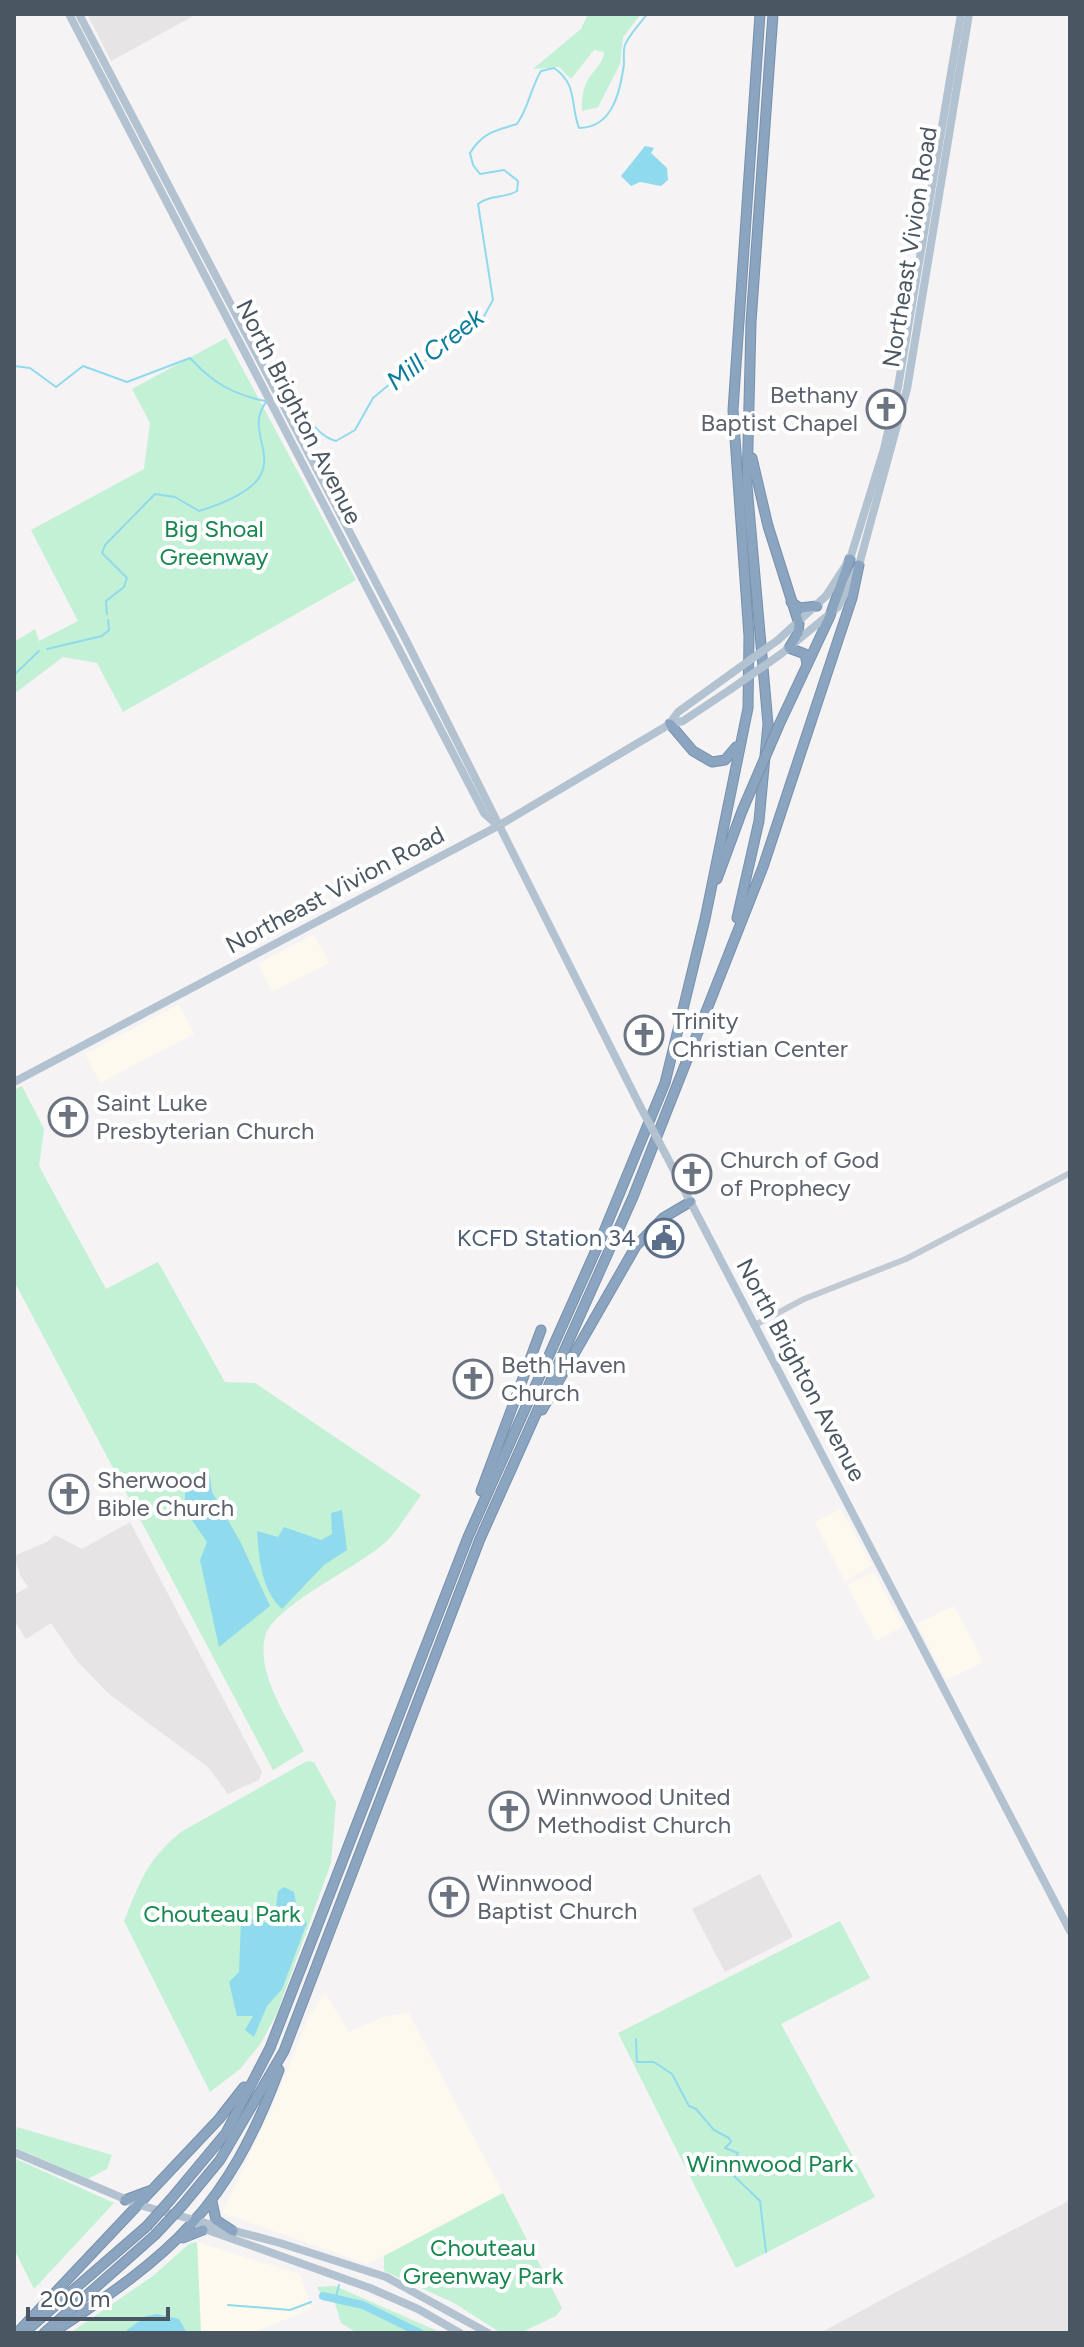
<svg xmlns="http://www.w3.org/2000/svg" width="1084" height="2347" font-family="Figtree,sans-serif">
  <rect width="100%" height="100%" fill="#f5f3f3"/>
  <!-- commercial -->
  <g fill="#fdf9ef">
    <polygon points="314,934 329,963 272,992 258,964"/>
    <polygon points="179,1004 194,1034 100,1083 85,1054"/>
    <polygon points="841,1509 872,1565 845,1582 815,1522"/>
    <polygon points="874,1572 903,1626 876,1641 847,1585"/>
    <polygon points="954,1606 984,1662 946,1680 917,1624"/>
    <polygon points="325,1993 349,2032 383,2017 408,2012 503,2193 367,2264 222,2213 275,2101 309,2016"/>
    <polygon points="197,2242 300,2274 312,2309 251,2333 201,2333"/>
  </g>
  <!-- education -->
  <g fill="#e6e4e5">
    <polygon points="87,14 197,14 111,61"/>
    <polygon points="130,1522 262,1772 259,1780 228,1794 208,1767 109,1694 77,1661 51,1623 26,1639 14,1620 14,1595 28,1587 20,1575 14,1556 47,1542 55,1535 82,1549"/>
    <polygon points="760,1874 793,1937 725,1972 692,1909"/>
    <polygon points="1070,2200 1070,2333 820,2333 973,2251"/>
  </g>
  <!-- green -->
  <g fill="#c3f1d5">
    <path d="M588,14h53l-18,23 -3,27 -22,43 -16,4c-2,-39 21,-40 22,-59l-10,-2 -23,29 -12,-12 -26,2 48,-40z"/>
    <polygon points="226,338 356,580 123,712 97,663 63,657 14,694 14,642 35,629 39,641 78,621 31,530 144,469 150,423 132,389"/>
    <path d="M22,1086l22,43 -5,37 67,123 52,-27 67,120 30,1 166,112c-11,15 -21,32 -33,45 -28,27 -116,66 -123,97 -9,37 23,82 39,114l-31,19 -259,-489v-191z"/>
    <path d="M307,1761l7,1 22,40 -5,61 -54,150 -16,30 -21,26 -30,23 -86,-171c17,-41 22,-60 57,-89z"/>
    <polygon points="840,1921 870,1978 781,2024 875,2197 736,2268 618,2033"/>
    <polygon points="17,2127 112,2155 107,2169 88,2179 14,2147"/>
    <polygon points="14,2158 114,2203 34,2289 14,2249"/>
    <polygon points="503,2193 562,2308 556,2316 520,2333 501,2333 454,2303 384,2271 384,2256"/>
    <polygon points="197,2242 201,2333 70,2333 153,2276 189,2244"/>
    <polygon points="335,2286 442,2333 357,2333 341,2323 334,2300 324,2300 317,2287"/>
  </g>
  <!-- water -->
  <g fill="#90daee">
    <polygon points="645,146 654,148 651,153 667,168 668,180 661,186 640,182 631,186 621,176"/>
    <path d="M205,1468l5,8 2,16 29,51 29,63 -51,41 -19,-87 7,-18c-18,-27 -30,-35 -16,-67z"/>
    <path d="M342,1510l5,40 -23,15 -42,44c-21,-19 -23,-51 -25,-78l21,6 6,-10 37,13 11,-6 -1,-21z"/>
    <polygon points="284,1887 294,1892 298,1913 307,1923 282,1989 267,2006 254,2037 245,2030 253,2016 237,2016 229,1982 239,1972 241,1920 248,1918 285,1927 276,1907 278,1891"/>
    <polygon points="157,2314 179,2319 187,2333 123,2333 146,2316"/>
  </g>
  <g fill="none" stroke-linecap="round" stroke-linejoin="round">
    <!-- stream -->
    <g stroke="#90daee" stroke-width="2">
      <path d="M14,366l16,2 26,19 27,-21 44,16 63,-24c23,25 42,36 75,43"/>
      <path d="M286,400c21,9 27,35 50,41l19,-11 18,-32 24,-20 60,-37 26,-23 10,-18 -15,-96c13,-10 26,-5 39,-13l1,-10 -14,-11 -24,4 -7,-9 -3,-12c13,-21 25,-22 47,-29 12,-17 14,-37 24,-53l13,-3c24,16 16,37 25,60 33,0 41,-35 45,-64 0,-6 -1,-13 1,-19 4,-10 15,-21 22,-31"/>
      <path d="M107,614l-1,-13 18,-14 3,-9 -25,-25 3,-8 50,-51 20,3 24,14c115,-36 36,-72 68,-110"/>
      <polyline points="47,649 102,636 109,630 108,620"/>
      <polyline points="14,675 39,651"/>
      <polyline points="636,2039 637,2062 654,2062 672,2074 689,2106 696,2109 714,2130 729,2138 731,2142 725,2148 738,2153 732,2163 732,2174 760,2201 766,2252"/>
      <polyline points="336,2296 339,2285"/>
      <polyline points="228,2305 290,2310 311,2302"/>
    </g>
    <!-- river -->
    <polyline stroke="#90daee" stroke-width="8" points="323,2296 363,2305 420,2333"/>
    <defs>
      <g id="highway">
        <polyline points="752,458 768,526 799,624 798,633 789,648 805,654 807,664"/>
        <polyline points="791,602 800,608 817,606"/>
        <polyline points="670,724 693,751 712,762 725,760 736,747"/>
        <polyline points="779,725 830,616 850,559"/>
        <polyline points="717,879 742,811"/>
        <polyline points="737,918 759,821 768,724 747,486 751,322 773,14"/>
        <polyline points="542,1410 636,1246 663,1218 690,1202"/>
        <polyline points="481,1491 541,1330"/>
        <polyline points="171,2199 226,2133 270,2048 468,1537 600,1241 665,1083 705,919 748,708 749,636 733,410 760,14"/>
        <polyline points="125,2200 149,2191"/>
        <polyline points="212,2202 216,2220 233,2231"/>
        <polyline points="182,2206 220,2160 284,2051 480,1539 633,1197 763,867 852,598 859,565"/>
        <polyline points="183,2238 203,2230"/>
        <polyline points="26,2331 147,2226"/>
        <polyline points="17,2333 219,2119 244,2087"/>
        <polyline points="44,2333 155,2235"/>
        <path d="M52,2333c121,-79 175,-124 227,-263"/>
      </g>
    </defs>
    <!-- highway casing -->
    <use href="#highway" stroke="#7690ad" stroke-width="11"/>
    <!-- minor -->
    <polyline stroke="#c1cad2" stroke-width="6" points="755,1325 804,1299 906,1259 1070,1173"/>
    <!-- major -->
    <g stroke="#b3c2d1" stroke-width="8">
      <polyline points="69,14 484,813 497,825"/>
      <polyline points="79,14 406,640 640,1106"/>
      <polyline points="778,640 826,596 850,559 884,449 898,387 961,14"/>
      <polyline points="781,654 838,607 859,565 907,389 969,14"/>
      <polyline points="670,723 678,712 732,673"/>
      <polyline points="14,1082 498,826 670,724 683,721 731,689"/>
      <polyline points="666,1155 1070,1931"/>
      <polyline points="14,2152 139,2205 280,2243 386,2277 488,2333"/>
      <polyline points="199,2227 370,2288 418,2309 460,2333"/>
    </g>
    <!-- highway -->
    <use href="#highway" stroke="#8ba5c1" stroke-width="9"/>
    <defs>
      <g id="highway-bridge">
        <polyline points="742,811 779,725"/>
        <polyline points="147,2226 171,2199"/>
        <polyline points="155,2235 182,2206"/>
      </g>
    </defs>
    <!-- highway-bridge casing -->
    <use href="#highway-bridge" stroke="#7690ad" stroke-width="11" stroke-linecap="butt"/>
    <!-- major-bridge -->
    <g stroke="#b3c2d1" stroke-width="8">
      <polyline points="732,673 778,640"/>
      <polyline points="731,689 781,654"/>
      <polyline points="640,1106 666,1155"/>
    </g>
    <!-- highway-bridge -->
    <use href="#highway-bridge" stroke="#8ba5c1" stroke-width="9"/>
  </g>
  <!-- icons -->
  <defs>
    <symbol id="church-ring" viewBox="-11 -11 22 22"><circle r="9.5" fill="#fff" stroke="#6b7280" stroke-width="1.5"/><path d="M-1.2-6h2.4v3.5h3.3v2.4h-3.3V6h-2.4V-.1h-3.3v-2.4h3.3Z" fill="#6b7280"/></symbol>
    <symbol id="civic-ring" viewBox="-11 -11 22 22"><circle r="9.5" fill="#fff" stroke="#5c6f8a" stroke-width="1.5"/><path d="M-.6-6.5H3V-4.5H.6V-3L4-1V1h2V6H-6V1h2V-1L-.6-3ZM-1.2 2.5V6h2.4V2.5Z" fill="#5c6f8a"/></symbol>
  </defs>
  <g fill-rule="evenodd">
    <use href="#church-ring" x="864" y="387" width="44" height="44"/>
    <use href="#church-ring" x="622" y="1013" width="44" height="44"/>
    <use href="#church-ring" x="46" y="1095" width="44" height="44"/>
    <use href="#church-ring" x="670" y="1152" width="44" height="44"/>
    <use href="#civic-ring" x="642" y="1216" width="44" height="44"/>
    <use href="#church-ring" x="451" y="1357" width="44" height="44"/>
    <use href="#church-ring" x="47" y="1472" width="44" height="44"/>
    <use href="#church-ring" x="487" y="1789" width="44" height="44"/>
    <use href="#church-ring" x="427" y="1875" width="44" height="44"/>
  </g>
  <g text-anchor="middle" stroke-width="8" stroke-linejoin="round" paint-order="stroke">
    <!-- street labels -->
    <g font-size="24" fill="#4a5661" stroke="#fff">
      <text transform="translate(910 247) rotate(-81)" y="8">Northeast Vivion Road</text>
      <text transform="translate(299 412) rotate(63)" y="8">North Brighton Avenue</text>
      <text transform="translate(335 890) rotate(-28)" y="8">Northeast Vivion Road</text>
      <text transform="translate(801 1370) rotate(62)" y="8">North Brighton Avenue</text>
    </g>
    <!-- worship labels -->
    <g font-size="24" fill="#5b616d" stroke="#fff" text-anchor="start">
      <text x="858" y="403" text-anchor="end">Bethany<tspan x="858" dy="28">Baptist Chapel</tspan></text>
      <text x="672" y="1029">Trinity<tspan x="672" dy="28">Christian Center</tspan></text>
      <text x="96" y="1111">Saint Luke<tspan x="96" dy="28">Presbyterian Church</tspan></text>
      <text x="720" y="1168">Church of God<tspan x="720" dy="28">of Prophecy</tspan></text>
      <text x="501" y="1373">Beth Haven<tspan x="501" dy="28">Church</tspan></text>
      <text x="97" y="1488">Sherwood<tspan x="97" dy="28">Bible Church</tspan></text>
      <text x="537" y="1805">Winnwood United<tspan x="537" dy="28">Methodist Church</tspan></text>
      <text x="477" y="1891">Winnwood<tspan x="477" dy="28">Baptist Church</tspan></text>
    </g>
    <!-- park labels -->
    <g font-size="24" fill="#17864f" stroke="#fff">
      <text x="214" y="537">Big Shoal<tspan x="214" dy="28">Greenway</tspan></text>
      <text x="222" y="1922">Chouteau Park</text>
      <text x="770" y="2172">Winnwood Park</text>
      <text x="483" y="2256">Chouteau<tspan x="483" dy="28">Greenway Park</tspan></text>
    </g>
    <!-- service labels -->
    <g font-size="24" fill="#4e5e75" stroke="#fff" text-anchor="end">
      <text x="636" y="1246">KCFD Station 34</text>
    </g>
    <!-- water labels -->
    <g font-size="26" font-style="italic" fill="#0c7c9b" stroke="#fff">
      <text transform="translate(435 349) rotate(-38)" y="9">Mill Creek</text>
    </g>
  </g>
  <!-- border -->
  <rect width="1084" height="2347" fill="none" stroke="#4a5661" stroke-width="32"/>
  <!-- scale -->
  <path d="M28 2307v12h140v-12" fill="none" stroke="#4a5661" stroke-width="4"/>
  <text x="40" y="2307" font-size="24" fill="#4a5661" stroke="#ffffff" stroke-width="6" paint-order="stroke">200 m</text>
</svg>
